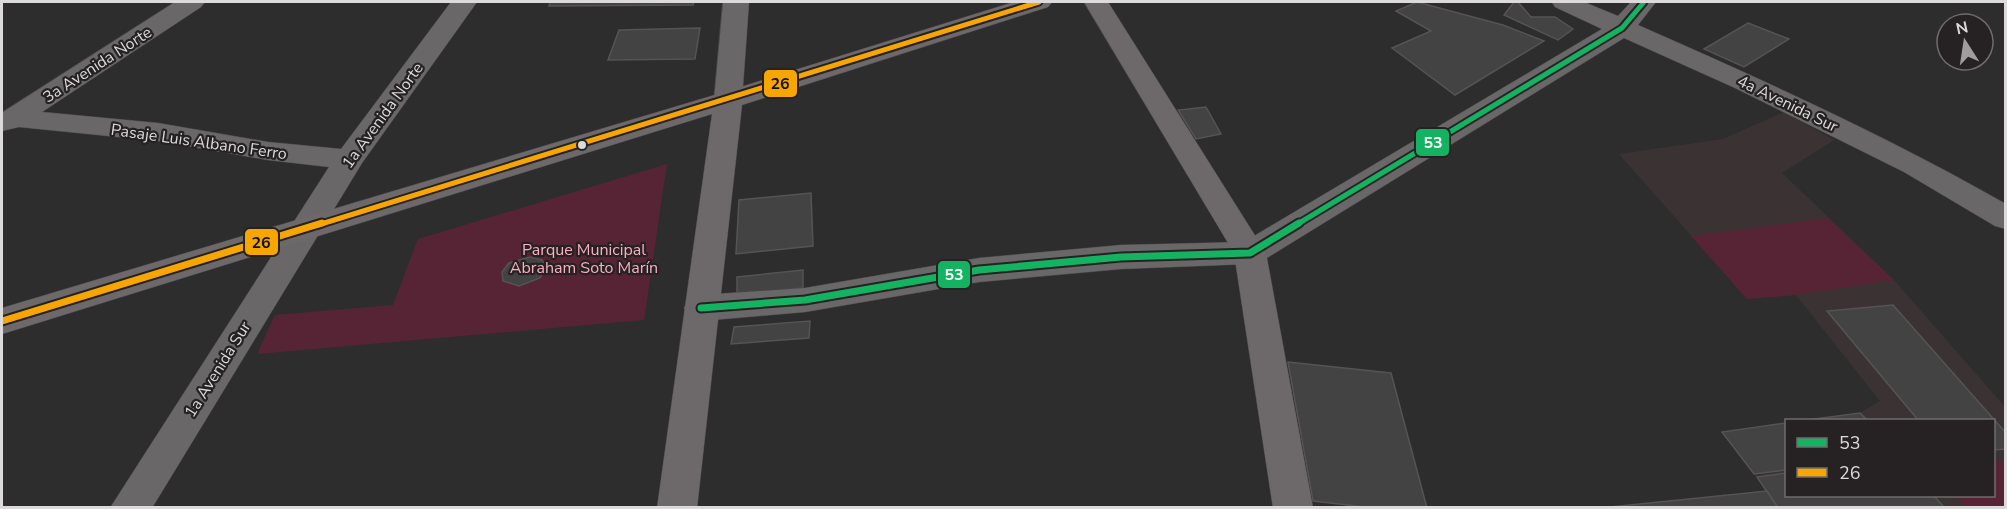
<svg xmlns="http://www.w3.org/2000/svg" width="2007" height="509" font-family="'Nunito Sans',sans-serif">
  <rect width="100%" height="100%" fill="#2e2d2d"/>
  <!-- built -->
  <polygon fill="#3b3234" points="1784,112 1834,140 1782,173 1894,280 2005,407 2005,507 1600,508 1767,492 1722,432 1786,423 1786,496 1994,496 1994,420 1807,420 1860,413 1880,401 1796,295 1747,299 1619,154 1723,139"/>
  <!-- green -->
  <g fill="#562435">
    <polygon points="667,164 644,320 257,354 275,315 393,305 418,239"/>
    <polygon points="1828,218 1894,280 1796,295 1747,299 1691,236"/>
    <polygon points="2005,461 2005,507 1966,507 1956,496 1994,496 1994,462"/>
  </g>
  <!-- building -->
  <g fill="#444343" stroke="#555354" stroke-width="1.5">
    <polygon points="550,2 694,2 693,5 549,6"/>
    <polygon points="1417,2 1503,25 1544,41 1455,95 1392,48 1431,31 1396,11"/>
    <polygon points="1514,2 1518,2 1531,17 1555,17 1573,29 1558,40 1504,15"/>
    <polygon points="1748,23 1789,39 1744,67 1704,49"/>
    <polygon points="700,28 695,59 608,60 619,30"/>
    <polygon points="1206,107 1221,134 1196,139 1178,110"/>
    <polygon points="811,193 813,246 736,254 739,200"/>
    <polygon points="530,257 542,260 544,264 545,268 540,278 519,286 503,281 502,272 509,263"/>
    <polygon points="803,270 803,288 737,295 737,277"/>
    <polygon points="1893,305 2006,433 2006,449 1994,450 1994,420 1918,420 1827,311"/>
    <polygon points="810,321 809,338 731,344 734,327"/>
    <polygon points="1288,362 1391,373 1427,508 1374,508 1313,501"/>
    <polygon points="1860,413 1867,420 1807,420"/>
    <polygon points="1786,423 1786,470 1754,474 1722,432"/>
    <polygon points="1786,473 1786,496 1934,496 1945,508 1778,508 1757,477"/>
    <polygon points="1767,491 1778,508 1600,508"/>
  </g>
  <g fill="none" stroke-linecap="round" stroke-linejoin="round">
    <defs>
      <g id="street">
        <polygon points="175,2 205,2 201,7 42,112 158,123 268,142 341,149 451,2 477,2 362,163 152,508 110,508 329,167 268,160 158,141 19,127 2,131 3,112"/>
        <polygon points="723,2 749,2 742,100 738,106 728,108 718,106 714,100"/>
        <path d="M1552,2h32l34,14 13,-14h25l-18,23c125,55 249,111 368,179v25l-11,-3 -91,-54 -169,-84 -111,-50 -362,223 -12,3 -129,5 -142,13 -174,30 -104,9 -12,-4 -5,-9 5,-9 12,-4 104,-7 174,-30 142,-13 123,-3 358,-213 -47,-22z"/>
      </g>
      <g id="secondary">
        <polygon points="1014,2 1052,2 1048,7 742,105 697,508 657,508 712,114 2,334 2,308 718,94"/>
        <polygon points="1084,2 1108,2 1266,253 1313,508 1273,508 1234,253"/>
      </g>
    </defs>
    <!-- street casing -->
    <use href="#street" stroke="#4a4949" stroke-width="1"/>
    <!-- secondary casing -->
    <use href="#secondary" stroke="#4a4949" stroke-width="1"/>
    <!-- street -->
    <use href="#street" fill="#696768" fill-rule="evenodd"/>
    <!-- secondary -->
    <use href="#secondary" fill="#6d686a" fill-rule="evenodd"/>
    <defs>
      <polyline id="bus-1-far1" points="1296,225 1622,28 1644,2"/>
      <polyline id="bus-1" points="701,308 805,300 979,270 1121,257 1250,253 1299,223"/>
      <polyline id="bus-2-far1" points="318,225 1039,2"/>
      <polyline id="bus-2" points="2,321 322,223"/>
    </defs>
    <!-- bus-1-far1 casing -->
    <use href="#bus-1-far1" stroke="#262223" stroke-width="9"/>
    <!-- bus-1 casing -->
    <use href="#bus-1" stroke="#262223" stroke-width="11"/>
    <!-- bus-2-far1 casing -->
    <use href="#bus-2-far1" stroke="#262223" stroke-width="9"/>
    <!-- bus-2 casing -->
    <use href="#bus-2" stroke="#262223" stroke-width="11"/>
    <!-- bus-1-far1 -->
    <use href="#bus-1-far1" stroke="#13b361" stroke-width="5"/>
    <!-- bus-1 -->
    <use href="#bus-1" stroke="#13b361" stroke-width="7"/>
    <!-- bus-2-far1 -->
    <use href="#bus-2-far1" stroke="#f7a600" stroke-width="5"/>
    <!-- bus-2 -->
    <use href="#bus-2" stroke="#f7a600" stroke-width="7"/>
  </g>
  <!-- markers -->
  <circle fill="#dcdada" stroke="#262223" stroke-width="2" cx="582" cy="145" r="5"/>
  <g text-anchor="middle" stroke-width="4.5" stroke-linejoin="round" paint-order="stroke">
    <!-- street labels -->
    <g font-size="16" fill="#dcdada" stroke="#262223">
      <text transform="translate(97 64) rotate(-33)" y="6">3a Avenida Norte</text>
      <text transform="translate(1788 103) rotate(26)" y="6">4a Avenida Sur</text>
      <text transform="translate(382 115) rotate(-54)" y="6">1a Avenida Norte</text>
      <text transform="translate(199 141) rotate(8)" y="6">Pasaje Luis Albano Ferro</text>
      <text transform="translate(217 369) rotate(-58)" y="6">1a Avenida Sur</text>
    </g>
    <!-- park labels -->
    <g font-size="16" fill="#fcaec3" stroke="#262223">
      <text x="584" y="255">Parque Municipal<tspan x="584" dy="18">Abraham Soto Marín</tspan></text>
    </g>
  </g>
  <g stroke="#262223" stroke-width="2">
    <rect x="763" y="69" width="35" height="29" rx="6" fill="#f7a600"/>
    <rect x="1415" y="128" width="35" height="29" rx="6" fill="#13b361"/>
    <rect x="244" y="228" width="35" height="28" rx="6" fill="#f7a600"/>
    <rect x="937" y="260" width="34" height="29" rx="6" fill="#13b361"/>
  </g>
  <g font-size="16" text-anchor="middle" font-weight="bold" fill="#fff">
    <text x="1433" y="148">53</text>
    <text x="954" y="280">53</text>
  </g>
  <g font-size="16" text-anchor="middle" font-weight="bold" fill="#111">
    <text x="780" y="89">26</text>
    <text x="261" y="248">26</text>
  </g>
  <!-- border -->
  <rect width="2007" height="509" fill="none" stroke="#dcdada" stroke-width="6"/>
  <!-- legend -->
  <rect x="1785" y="419" width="210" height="78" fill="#262223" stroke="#6f6c6c" stroke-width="1.5"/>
  <rect x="1797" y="438" width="30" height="9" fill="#13b361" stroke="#6f6c6c" stroke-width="1.5"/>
  <text x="1839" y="449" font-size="18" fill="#dcdada">53</text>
  <rect x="1797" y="468" width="30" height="9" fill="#f7a600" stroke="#6f6c6c" stroke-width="1.5"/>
  <text x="1839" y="479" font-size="18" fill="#dcdada">26</text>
  <!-- north arrow -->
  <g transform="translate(1965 42) rotate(348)"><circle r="28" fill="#262223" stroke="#6f6c6c" stroke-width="1.5"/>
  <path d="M0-4.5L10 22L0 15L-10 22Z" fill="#9f9d9d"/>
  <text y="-9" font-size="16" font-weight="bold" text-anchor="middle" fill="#dcdada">N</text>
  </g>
</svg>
